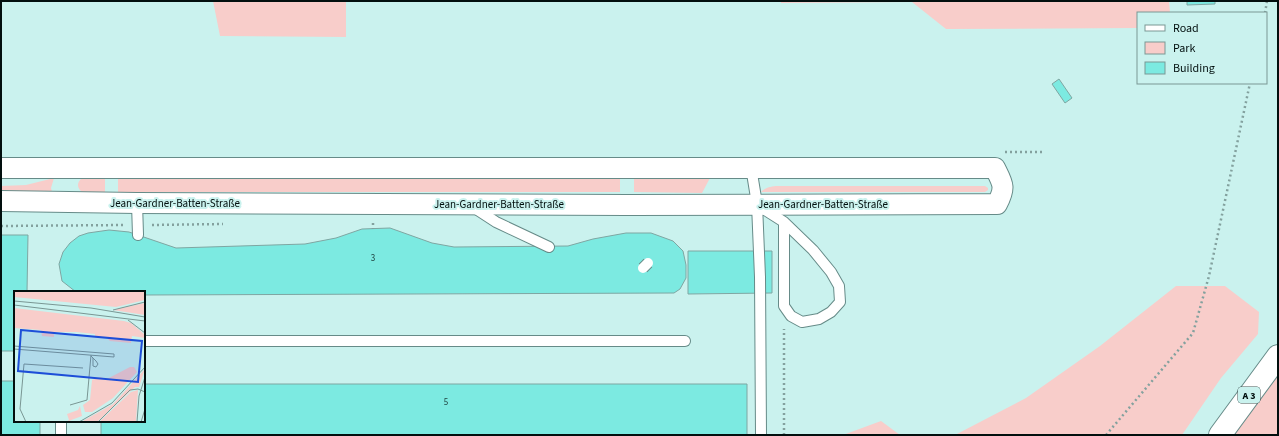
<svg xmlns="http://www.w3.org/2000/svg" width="1279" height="436" font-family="'Source Sans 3',sans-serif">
  <rect width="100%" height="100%" fill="#caf2ee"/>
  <!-- green -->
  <g fill="#f8cdca">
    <polygon points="213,1 346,1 346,37 220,36"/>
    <polygon points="781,1 1169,1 1170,13 1138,13 1138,28 946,29 912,2 781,3"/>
    <polygon points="634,177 710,178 702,193 634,192"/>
    <polygon points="54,178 51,188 52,192 1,192 1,186 26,185"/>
    <path d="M82,178h23v14l-22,1c-6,-5 -7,-10 -1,-15z"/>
    <rect x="118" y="178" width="502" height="14"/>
    <path d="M776,186h209l3,2v2l-3,2h-224c5,-5 9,-5 15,-6z"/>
    <polygon points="1176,286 1225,286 1259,312 1258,334 1221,378 1182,435 955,435 1026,398 1100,346"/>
    <polygon points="1278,371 1278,435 1230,435"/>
    <polygon points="881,421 900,435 843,435"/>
  </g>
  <!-- building -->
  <g fill="#7ceae1" stroke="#7fa6a2">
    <polygon points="1187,1 1215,1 1215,4 1187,5"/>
    <polygon points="1059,79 1072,98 1065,103 1052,84"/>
    <polygon points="390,228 432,243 454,247 568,246 593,239 626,233 651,233 673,241 683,251 686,265 686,278 680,289 674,293 144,295 144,292 76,292 62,281 59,264 63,252 70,243 79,236 88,233 109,230 129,232 176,248 305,244 336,238 362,229"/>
    <polygon points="1,235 28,235 27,292 15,292 15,351 1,351"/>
    <polygon points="688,251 772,251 772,293 688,294"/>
    <polygon points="1,381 15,381 15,421 40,421 40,435 1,435"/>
    <polygon points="144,384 747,384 747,435 101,435 101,421 144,421"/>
  </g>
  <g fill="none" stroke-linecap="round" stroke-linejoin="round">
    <defs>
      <g id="service">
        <polyline points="751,167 757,204 760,277 761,435"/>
        <polyline points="137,203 138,235"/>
        <polyline points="473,207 496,222 549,247"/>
        <polyline points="762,208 784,222 813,250 831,272 839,286 840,302 831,312 819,319 802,322 791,316 784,306 784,222"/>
        <polyline points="144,341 685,341"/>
        <polyline points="61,435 61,421"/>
      </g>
      <path id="minor" d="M1,168h994c8,16 11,19 2,36l-370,1 -490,-2 -136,-2"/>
      <polyline id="motorway" points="1220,435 1278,356"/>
    </defs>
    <!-- service casing -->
    <use href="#service" stroke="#668b88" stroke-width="12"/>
    <!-- minor casing -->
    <use href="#minor" stroke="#668b88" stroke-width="22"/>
    <!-- motorway casing -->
    <use href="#motorway" stroke="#668b88" stroke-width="24"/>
    <!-- path -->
    <g stroke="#83a19e" stroke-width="2.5" stroke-dasharray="2 3" stroke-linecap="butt">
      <polyline points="1265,13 1267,1"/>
      <polyline points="1005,152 1045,152"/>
      <polyline points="373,223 373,229"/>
      <polyline points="152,225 223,224"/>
      <polyline points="1,226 125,225"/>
      <polyline points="784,435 784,329"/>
      <polyline points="1106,435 1193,333 1209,276 1250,83"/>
    </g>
    <!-- service -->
    <use href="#service" stroke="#fff" stroke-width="10"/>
    <!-- minor -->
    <use href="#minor" stroke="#fff" stroke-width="20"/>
    <!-- motorway -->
    <use href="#motorway" stroke="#fff" stroke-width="22"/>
    <defs>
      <polyline id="service-bridge" points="643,268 648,263"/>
    </defs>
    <!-- service-bridge casing -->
    <use href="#service-bridge" stroke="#668b88" stroke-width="12" stroke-linecap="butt"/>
    <!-- service-bridge -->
    <use href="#service-bridge" stroke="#fff" stroke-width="10"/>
  </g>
  <g text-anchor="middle" stroke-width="4" stroke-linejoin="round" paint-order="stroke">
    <!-- number labels -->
    <g font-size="9" fill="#204643">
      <text x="373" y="261">3</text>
      <text x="446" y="405">5</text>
    </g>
    <!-- shield labels -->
    <rect fill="#caf2ee" stroke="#3e5351" stroke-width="1" x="1238" y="387" width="22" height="16" rx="3"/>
    <g font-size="10" font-weight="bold" fill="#020f0e">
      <text x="1249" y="399">A 3</text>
    </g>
    <!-- street labels -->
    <g font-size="11" fill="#020f0e" stroke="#caf2ee">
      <text x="175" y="207">Jean-Gardner-Batten-Straße</text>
      <text x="499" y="208">Jean-Gardner-Batten-Straße</text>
      <text x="823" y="208">Jean-Gardner-Batten-Straße</text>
    </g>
  </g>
  <!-- overview -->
  <g transform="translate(14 291)">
    <rect width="131" height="131" fill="#caf2ee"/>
    <path d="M0,0h131v9l-29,7 -102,-10zM131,12v12l-32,-5zM0,17l110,13 7,2 13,11 1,4 -13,-2 -1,7 -21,-2 -3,-3 -12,-1v-3l-19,-2h-22v5l-12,-1 -1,-6 -27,-2zM116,76h4l3,5 -24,26 -21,14h-7l-2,-7 7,-5 2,-20 9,-3 4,3zM131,78l-6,18h-4l-38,35h-16l32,-18zM124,99l-2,32h-37l32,-30zM66,115l2,10 -16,6 3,-2 -2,-6 11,-4z" fill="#f8cdca"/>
    <path fill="none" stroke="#7a9794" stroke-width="1" d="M0,10l77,7 54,9M0,14l131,16M99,19l32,-8M114,29l17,13M0,55l100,8v3l-100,-8M77,65l5,5 2,3 -2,3 -3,-1v-8M56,114l17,-5 4,-45M12,131l-6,-13 4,-45 59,4M65,131l33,-19 33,-36M84,131l32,-32 8,-1 7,3M123,131l2,-26 6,-19M127,131l4,-13"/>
    <path fill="#1d4ed8" fill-opacity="0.15" stroke="#1d4ed8" stroke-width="2" d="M7,39l121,11 -4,41 -120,-11z"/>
    <rect width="131" height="131" fill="none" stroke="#020f0e" stroke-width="2"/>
  </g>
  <!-- border -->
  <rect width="1279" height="436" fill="none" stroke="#020f0e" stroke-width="4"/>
  <!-- legend -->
  <rect x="1137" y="12" width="130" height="72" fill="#caf2ee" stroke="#7a9794"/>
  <rect x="1145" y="25" width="20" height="6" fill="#ffffff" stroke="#7a9794"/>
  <text x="1173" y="32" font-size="12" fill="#020f0e">Road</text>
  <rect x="1145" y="42" width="20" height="12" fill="#f8cdca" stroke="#7a9794"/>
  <text x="1173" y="52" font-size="12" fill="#020f0e">Park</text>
  <rect x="1145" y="62" width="20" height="12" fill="#7ceae1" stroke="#7a9794"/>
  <text x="1173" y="72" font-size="12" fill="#020f0e">Building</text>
</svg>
